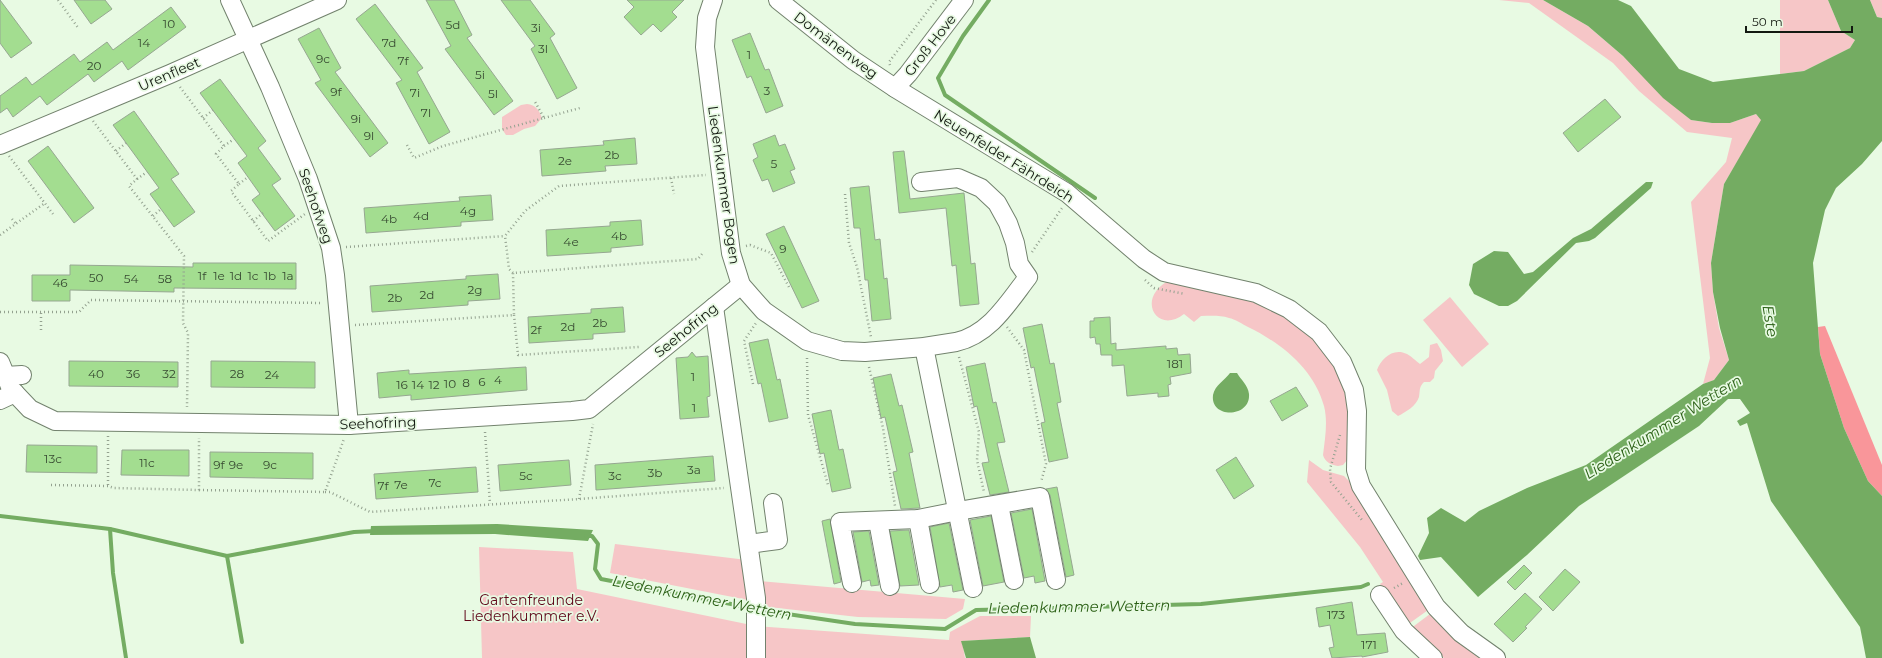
<svg xmlns="http://www.w3.org/2000/svg" width="1882" height="658" font-family="Montserrat,sans-serif">
  <rect width="100%" height="100%" fill="#e8fae3"/>
  <!-- green -->
  <g fill="#f6c6c7">
    <polygon points="1499,0 1543,0 1588,26 1623,56 1691,120 1712,123 1730,123 1756,114 1762,120 1724,184 1711,263 1713,292 1719,328 1729,360 1714,380 1703,384 1710,358 1691,202 1726,162 1732,138 1687,132 1639,91 1613,63 1529,3"/>
    <polygon points="1780,0 1828,0 1841,31 1855,40 1850,48 1804,71 1780,74"/>
    <polygon points="1870,0 1882,0 1882,18 1877,17"/>
    <path d="M527,104c9,1 12,6 15,14l-7,8 -11,3 -11,6h-7l-4,-6v-12l19,-12z"/>
    <path d="M1172,279l84,21 56,33 24,33 11,31 2,16v45l-6,7 -5,1c-7,-1 -13,-4 -15,-11 2,-16 5,-33 1,-49 -10,-37 -43,-63 -76,-79 -6,-3 -13,-8 -19,-9 -9,-3 -19,-2 -28,-2l-7,6 -10,-8c-28,22 -50,-18 -12,-35z"/>
    <polygon points="1450,297 1489,344 1462,367 1423,320"/>
    <path d="M1437,343l4,7 2,11 -8,10 -1,7 -4,4h-6c-5,5 -4,8 -5,15 -3,9 -13,15 -21,19l-6,-5 -5,-21 -10,-20c4,-11 16,-23 30,-16 4,2 9,7 13,10l9,-7 1,-12z"/>
    <polygon points="1309,460 1323,470 1344,476 1354,486 1431,608 1407,625 1380,584 1383,582 1360,547 1307,482"/>
    <polygon points="615,544 747,560 748,600 610,573"/>
    <polygon points="479,547 573,552 577,589 756,626 949,640 950,632 980,616 1031,616 1030,637 962,641 965,658 482,658"/>
    <polygon points="760,581 965,599 963,609 946,619 858,617 760,606"/>
    <polygon points="1434,611 1489,658 1444,658 1410,629"/>
  </g>
  <!-- forest -->
  <polygon fill="#f9969a" points="1825,326 1882,465 1882,496 1868,481 1844,428 1820,354 1818,327"/>
  <!-- water -->
  <g fill="#74ac62">
    <polygon points="1543,0 1618,0 1631,6 1679,69 1713,82 1804,71 1850,48 1855,40 1841,31 1828,0 1870,0 1877,17 1882,18 1882,141 1862,164 1836,188 1825,210 1813,263 1820,354 1844,428 1868,481 1882,496 1882,658 1866,658 1860,627 1771,501 1747,423 1740,426 1737,421 1750,413 1740,399 1728,399 1699,426 1579,506 1527,555 1478,597 1441,557 1420,560 1418,556 1429,533 1427,518 1441,508 1465,522 1479,511 1527,488 1586,465 1703,384 1714,380 1729,360 1720,328 1713,292 1711,263 1724,184 1761,120 1756,114 1730,123 1712,123 1691,120 1663,98 1623,56 1588,26"/>
    <polygon points="1646,182 1653,182 1651,188 1595,238 1589,241 1576,243 1517,301 1508,306 1499,306 1474,294 1469,285 1473,264 1494,251 1508,252 1524,274 1533,272 1573,238 1591,229"/>
    <path d="M1230,373h7c4,7 11,12 12,21 2,24 -39,25 -36,1 2,-10 12,-15 17,-22z"/>
    <polygon points="497,524 593,530 588,541 495,534 370,535 371,526"/>
    <polygon points="1030,637 1036,658 966,658 961,641"/>
  </g>
  <g fill="none" stroke-linecap="round" stroke-linejoin="round">
    <!-- stream -->
    <g stroke="#74ac62" stroke-width="4">
      <polyline points="989,0 963,36 938,78 945,95 1095,198"/>
      <polyline points="0,516 110,529 227,556 354,532 376,531"/>
      <polyline points="110,529 113,573 126,658"/>
      <polyline points="586,536 592,536 598,544 595,569 601,579 752,608"/>
      <polyline points="227,556 242,642"/>
      <polyline points="760,610 855,624 945,629 976,610 1201,604 1361,587 1368,584"/>
    </g>
  </g>
  <!-- building -->
  <g fill="#a3dd90" stroke="#96a791">
    <polygon points="0,0 32,43 11,58 0,43"/>
    <polygon points="74,0 105,0 112,9 91,24"/>
    <polygon points="426,0 454,0 472,35 467,38 513,101 494,115 445,49 451,46"/>
    <polygon points="501,0 530,0 555,34 550,38 577,88 557,99 531,49 535,46"/>
    <polygon points="627,0 684,0 672,12 677,17 661,32 653,24 641,35 624,17 634,7"/>
    <polygon points="375,4 423,68 417,72 450,132 429,144 396,83 402,80 356,19"/>
    <polygon points="171,7 186,27 128,70 122,61 94,82 88,74 47,105 40,96 13,117 7,108 0,113 0,96 26,77 32,85 74,54 80,62 107,42 113,50"/>
    <polygon points="319,28 341,68 335,72 388,143 370,157 315,83 321,80 298,39"/>
    <polygon points="750,33 765,70 769,69 783,106 766,113 751,76 747,78 732,40"/>
    <polygon points="220,79 266,141 258,148 281,179 272,185 295,216 275,231 252,200 260,194 238,163 247,156 200,93"/>
    <polygon points="1605,99 1621,117 1578,152 1563,133"/>
    <polygon points="134,111 179,174 171,179 195,212 174,227 150,194 159,188 113,125"/>
    <polygon points="775,135 779,146 785,144 795,169 790,171 795,183 773,192 768,179 762,181 753,160 758,157 753,144"/>
    <polygon points="635,138 637,164 605,166 606,171 542,176 540,150 604,145 603,141"/>
    <polygon points="48,146 94,208 74,223 28,161"/>
    <polygon points="904,151 910,199 964,193 971,264 975,263 979,304 960,306 956,265 952,266 946,208 899,213 893,152"/>
    <polygon points="869,186 875,240 880,239 884,279 887,278 891,319 872,321 868,280 865,280 860,228 854,228 850,188"/>
    <polygon points="491,195 493,220 461,222 461,226 366,233 364,208 460,201 459,197"/>
    <polygon points="641,220 643,245 611,248 611,252 547,256 546,230 610,226 610,222"/>
    <polygon points="784,226 819,301 802,308 766,234"/>
    <polygon points="193,263 296,263 296,289 174,288 174,292 70,290 70,301 32,301 32,275 70,275 70,265 193,267"/>
    <polygon points="498,274 500,299 468,301 468,305 372,312 370,286 466,279 466,276"/>
    <polygon points="623,307 625,332 593,334 593,339 529,343 528,317 591,313 591,309"/>
    <polygon points="1110,317 1111,344 1116,343 1116,350 1166,346 1166,349 1177,348 1178,355 1190,354 1191,373 1170,377 1171,384 1168,385 1169,396 1158,397 1158,393 1127,396 1124,365 1112,366 1112,355 1101,355 1100,344 1096,344 1095,337 1090,338 1090,321 1094,321 1094,318"/>
    <polygon points="1042,324 1050,364 1054,363 1061,402 1057,403 1068,458 1049,462 1041,423 1045,422 1034,367 1031,368 1023,328"/>
    <polygon points="768,339 777,380 780,379 788,418 769,422 761,383 758,384 749,343"/>
    <polygon points="692,352 696,357 708,356 710,396 707,397 709,417 680,419 676,358 688,357"/>
    <polygon points="69,361 178,362 178,387 69,386"/>
    <polygon points="211,361 315,362 315,388 211,387"/>
    <polygon points="985,363 993,403 996,402 1005,442 997,443 1009,492 990,495 982,463 989,462 977,406 974,407 966,367"/>
    <polygon points="526,367 527,390 411,400 411,395 379,398 377,373 409,370 409,374"/>
    <polygon points="891,374 899,406 902,405 913,452 909,453 920,508 901,509 893,472 897,471 885,417 881,418 873,378"/>
    <polygon points="1296,387 1308,406 1282,421 1270,401"/>
    <polygon points="831,410 839,450 843,449 851,488 832,492 824,453 820,454 812,414"/>
    <polygon points="27,445 97,446 97,473 26,472"/>
    <polygon points="122,450 189,450 189,476 121,475"/>
    <polygon points="210,452 313,453 313,479 210,477"/>
    <polygon points="713,456 715,481 596,490 595,465"/>
    <polygon points="1236,457 1254,486 1234,499 1216,470"/>
    <polygon points="569,460 571,485 500,491 498,465"/>
    <polygon points="476,467 478,492 376,499 374,474"/>
    <polygon points="1057,487 1074,575 1066,577 1050,495 1046,489"/>
    <polygon points="1032,509 1045,581 1035,583 1034,576 1024,578 1011,513"/>
    <polygon points="991,516 1004,582 983,586 970,520"/>
    <polygon points="830,519 841,582 834,584 822,521"/>
    <polygon points="949,523 963,590 953,592 952,585 940,587 930,527"/>
    <polygon points="909,530 919,585 900,586 890,531"/>
    <polygon points="869,531 879,585 871,586 870,580 862,582 853,532"/>
    <polygon points="1524,565 1532,573 1515,590 1507,582"/>
    <polygon points="1565,569 1580,582 1553,611 1539,597"/>
    <polygon points="1525,593 1542,609 1525,627 1527,628 1513,642 1494,624"/>
    <polygon points="1352,602 1357,635 1385,633 1388,652 1362,657 1362,656 1332,658 1329,648 1334,647 1330,625 1319,627 1316,608"/>
  </g>
  <g fill="none" stroke-linecap="round" stroke-linejoin="round">
    <defs>
      <g id="minor">
        <polyline points="230,0 270,87 308,179 331,248 335,275 349,425"/>
        <path d="M713,0l-6,18 -2,29 26,206 10,32 23,26 43,30 35,10 23,1 59,-5 32,-5c34,-8 52,-39 72,-65l-9,-13 -4,-21 -7,-20 -11,-20 -16,-15 -23,-10 -37,4"/>
        <polyline points="778,0 853,60 895,88 1067,193 1144,259 1164,272 1256,293 1289,309 1319,332 1342,362 1354,390 1357,411 1356,470 1361,486 1436,607 1461,633 1496,658"/>
        <polyline points="895,88 908,74 964,0"/>
        <polyline points="0,145 170,74 337,0"/>
        <polyline points="714,307 756,598 756,658"/>
        <polyline points="924,347 973,588"/>
        <polyline points="0,362 11,389 30,409 55,421 349,425 572,411 589,409 741,285"/>
        <polyline points="5,376 22,375"/>
        <polyline points="0,400 15,393"/>
        <polyline points="999,505 1014,580"/>
        <polyline points="918,519 930,584"/>
        <polyline points="878,521 890,586"/>
        <polyline points="749,544 778,540 773,503"/>
        <polyline points="852,583 840,522 918,519 958,511 1040,497 1056,580"/>
        <polyline points="1380,595 1404,631 1433,658"/>
      </g>
    </defs>
    <!-- minor casing -->
    <use href="#minor" stroke="#72826d" stroke-width="20"/>
    <!-- path -->
    <g stroke="#94a290" stroke-width="2.5" stroke-dasharray="1 3" stroke-linecap="butt">
      <polyline points="58,0 79,29"/>
      <polyline points="890,65 889,62 936,0"/>
      <polyline points="180,87 224,146 216,154 239,184 231,191 268,241 305,214"/>
      <polyline points="203,118 213,110"/>
      <polyline points="544,118 580,108"/>
      <polyline points="93,121 137,179 129,186 184,256 183,323 188,333 187,407"/>
      <polyline points="407,145 414,158 443,146 544,118 534,100"/>
      <polyline points="224,146 234,139"/>
      <polyline points="116,151 126,143"/>
      <polyline points="9,156 53,214"/>
      <polyline points="671,178 674,194"/>
      <polyline points="137,179 147,172"/>
      <polyline points="239,184 248,177"/>
      <polyline points="845,194 849,243 857,267 871,337"/>
      <polyline points="153,216 161,209"/>
      <polyline points="12,219 16,224"/>
      <polyline points="253,221 263,213"/>
      <polyline points="0,235 45,203"/>
      <polyline points="746,246 750,245 771,253 790,289"/>
      <polyline points="346,247 505,236"/>
      <polyline points="1032,252 1062,208"/>
      <polyline points="702,254 698,259 513,273 509,269 505,236 525,211 559,186 706,175"/>
      <polyline points="1145,280 1154,288 1185,294"/>
      <polyline points="0,312 79,312 91,300 323,303"/>
      <polyline points="514,315 518,355 639,347"/>
      <polyline points="355,325 514,315 513,273"/>
      <polyline points="1007,327 1024,350 1046,464 1041,482"/>
      <polyline points="41,330 41,312"/>
      <polyline points="959,357 979,432 977,460 984,492"/>
      <polyline points="807,358 808,415 828,485"/>
      <polyline points="869,367 883,428 895,506"/>
      <polyline points="753,384 744,341 756,323"/>
      <polyline points="485,432 490,504"/>
      <polyline points="1340,435 1330,469 1331,482 1362,520"/>
      <polyline points="108,436 108,486"/>
      <polyline points="51,485 108,486 114,488 199,490 199,438"/>
      <polyline points="199,490 325,492 344,439"/>
      <polyline points="325,492 330,492 370,512 579,499 724,488"/>
      <polyline points="579,499 593,424"/>
      <polyline points="1394,588 1403,583"/>
    </g>
    <!-- minor -->
    <use href="#minor" stroke="#fff" stroke-width="18"/>
  </g>
  <g text-anchor="middle" stroke-width="3.5" stroke-linejoin="round" paint-order="stroke">
    <!-- number labels -->
    <g font-size="12" fill="#374a31">
      <text x="169" y="28">10</text>
      <text x="453" y="29">5d</text>
      <text x="536" y="32">3i</text>
      <text x="144" y="47">14</text>
      <text x="389" y="47">7d</text>
      <text x="543" y="53">3l</text>
      <text x="749" y="59">1</text>
      <text x="323" y="63">9c</text>
      <text x="403" y="65">7f</text>
      <text x="94" y="70">20</text>
      <text x="480" y="79">5i</text>
      <text x="767" y="95">3</text>
      <text x="336" y="96">9f</text>
      <text x="415" y="97">7i</text>
      <text x="493" y="98">5l</text>
      <text x="426" y="117">7l</text>
      <text x="356" y="123">9i</text>
      <text x="369" y="140">9l</text>
      <text x="612" y="159">2b</text>
      <text x="565" y="165">2e</text>
      <text x="774" y="168">5</text>
      <text x="468" y="215">4g</text>
      <text x="421" y="220">4d</text>
      <text x="389" y="223">4b</text>
      <text x="619" y="240">4b</text>
      <text x="571" y="246">4e</text>
      <text x="783" y="253">9</text>
      <text x="202" y="280">1f</text>
      <text x="219" y="280">1e</text>
      <text x="236" y="280">1d</text>
      <text x="253" y="280">1c</text>
      <text x="270" y="280">1b</text>
      <text x="288" y="280">1a</text>
      <text x="96" y="282">50</text>
      <text x="131" y="283">54</text>
      <text x="165" y="283">58</text>
      <text x="60" y="287">46</text>
      <text x="475" y="294">2g</text>
      <text x="427" y="299">2d</text>
      <text x="395" y="302">2b</text>
      <text x="600" y="327">2b</text>
      <text x="568" y="331">2d</text>
      <text x="536" y="334">2f</text>
      <text x="1175" y="368">181</text>
      <text x="96" y="378">40</text>
      <text x="133" y="378">36</text>
      <text x="169" y="378">32</text>
      <text x="237" y="378">28</text>
      <text x="272" y="379">24</text>
      <text x="693" y="381">1</text>
      <text x="498" y="384">4</text>
      <text x="482" y="386">6</text>
      <text x="466" y="387">8</text>
      <text x="450" y="388">10</text>
      <text x="402" y="389">16</text>
      <text x="418" y="389">14</text>
      <text x="434" y="389">12</text>
      <text x="694" y="412">1</text>
      <text x="53" y="463">13c</text>
      <text x="147" y="467">11c</text>
      <text x="219" y="469">9f</text>
      <text x="236" y="469">9e</text>
      <text x="270" y="469">9c</text>
      <text x="694" y="474">3a</text>
      <text x="655" y="477">3b</text>
      <text x="526" y="480">5c</text>
      <text x="615" y="480">3c</text>
      <text x="435" y="487">7c</text>
      <text x="401" y="489">7e</text>
      <text x="383" y="490">7f</text>
      <text x="1336" y="619">173</text>
      <text x="1369" y="649">171</text>
    </g>
    <!-- street labels -->
    <g font-size="14" fill="#131911" stroke="#e8fae3">
      <text transform="translate(836 45) rotate(37)" y="5">Domänenweg</text>
      <text transform="translate(930 45) rotate(-52)" y="5">Groß Hove</text>
      <text transform="translate(169 74) rotate(-23)" y="5">Urenfleet</text>
      <text transform="translate(1004 156) rotate(32)" y="5">Neuenfelder Fährdeich</text>
      <text transform="translate(724 185) rotate(82)" y="5">Liedenkummer Bogen</text>
      <text transform="translate(316 206) rotate(71)" y="5">Seehofweg</text>
      <text transform="translate(686 330) rotate(-39)" y="5">Seehofring</text>
      <text transform="translate(378 423) rotate(-2)" y="5">Seehofring</text>
    </g>
    <!-- park labels -->
    <g font-size="14" fill="#60071a" stroke="#e8fae3">
      <text x="531" y="605">Gartenfreunde<tspan x="531" dy="16">Liedenkummer e.V.</tspan></text>
    </g>
    <!-- water labels -->
    <g font-size="15" font-style="italic" fill="#2c6117" stroke="#e8fae3">
      <text transform="translate(1770 321) rotate(81)" y="5">Este</text>
      <text transform="translate(1663 427) rotate(-32)" y="5">Liedenkummer Wettern</text>
      <text transform="translate(702 598) rotate(11)" y="5">Liedenkummer Wettern</text>
      <text transform="translate(1079 607) rotate(-1)" y="5">Liedenkummer Wettern</text>
    </g>
  </g>
  <!-- scale -->
  <path d="M1746 26v6h106v-6" fill="none" stroke="#131911" stroke-width="2"/>
  <text x="1752" y="26" font-size="12" fill="#131911" stroke="#e8fae3" stroke-width="3" paint-order="stroke">50 m</text>
</svg>
